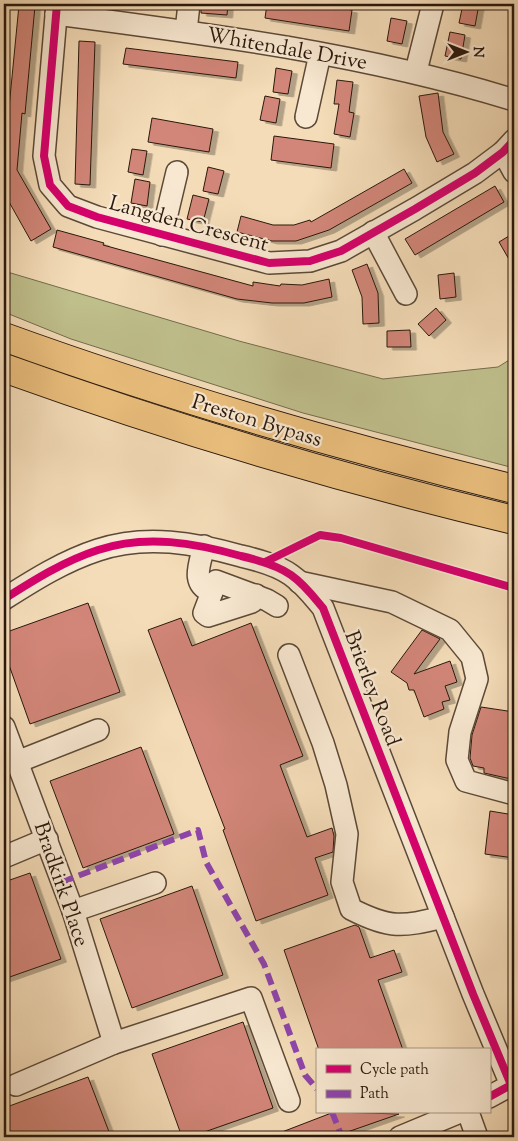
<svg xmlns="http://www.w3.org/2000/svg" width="518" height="1141" font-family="'Sorts Mill Goudy',serif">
  <defs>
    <filter id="shadow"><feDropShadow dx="5.5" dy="3" stdDeviation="0" flood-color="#0004"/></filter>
  </defs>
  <rect width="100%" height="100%" fill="#f4dcb8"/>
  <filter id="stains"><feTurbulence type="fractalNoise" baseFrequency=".004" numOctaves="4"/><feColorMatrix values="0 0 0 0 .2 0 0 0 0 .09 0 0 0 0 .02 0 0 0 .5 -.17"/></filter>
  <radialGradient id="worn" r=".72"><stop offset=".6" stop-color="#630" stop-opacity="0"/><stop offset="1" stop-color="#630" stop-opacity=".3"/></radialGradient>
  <!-- green -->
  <polygon fill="#bfbf8c" stroke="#746c4c" points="4,271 239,341 383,379 498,367 514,357 514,468 303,413 71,339 4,312"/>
  <!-- building -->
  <g fill="#d28679" stroke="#2a180c" filter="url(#shadow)">
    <polygon points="201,4 228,4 227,15 201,13"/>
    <polygon points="267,4 311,4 352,10 349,31 265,18"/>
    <polygon points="463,4 479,4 475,26 459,23"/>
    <polygon points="19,5 35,6 25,114 22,113 17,170 51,229 31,241 4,193 4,118 8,118"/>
    <polygon points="391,18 407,21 402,44 387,41"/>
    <polygon points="450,32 465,35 461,59 445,56"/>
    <polygon points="79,41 95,42 90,185 75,184"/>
    <polygon points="126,48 238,62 236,78 123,64"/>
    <polygon points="276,68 292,71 288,94 273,92"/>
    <polygon points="337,80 353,82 349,112 354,113 350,137 334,134 339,104 334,104"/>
    <polygon points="438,93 443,132 454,154 437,162 426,137 419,96"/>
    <polygon points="265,96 280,99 276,123 260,120"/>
    <polygon points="152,118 213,129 209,152 148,142"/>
    <polygon points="274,136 334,144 331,168 271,160"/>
    <polygon points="132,149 147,151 143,175 128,172"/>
    <polygon points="208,167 224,171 218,194 203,191"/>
    <polygon points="404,169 412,183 329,230 296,241 272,241 237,232 241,216 273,225 294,225 310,220 311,222"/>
    <polygon points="135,179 150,182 147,206 131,203"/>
    <polygon points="495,186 504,202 415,255 405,239"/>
    <polygon points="193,195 209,199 203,222 187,219"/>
    <polygon points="57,230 104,243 103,245 253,286 253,282 280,286 281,284 302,285 329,279 332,297 304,303 272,303 237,299 53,247"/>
    <polygon points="514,233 514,268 499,242"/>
    <polygon points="367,264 378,293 379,323 363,324 362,297 352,270"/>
    <polygon points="454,273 456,297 440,299 438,275"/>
    <polygon points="436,308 446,320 429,336 418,324"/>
    <polygon points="410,330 411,347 387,347 387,331"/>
    <polygon points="88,603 120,692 30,724 4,651 4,633"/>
    <polygon points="181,618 192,646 251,623 303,756 280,765 307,837 332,828 334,836 333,852 315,858 328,895 256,921 223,830 225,829 148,630"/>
    <polygon points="422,630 440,639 414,674 450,661 457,682 445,686 450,700 442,702 444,709 424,717 414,690 409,690 407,683 391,672"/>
    <polygon points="481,707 514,712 514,773 512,772 511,779 484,773 484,768 473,766 470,758 472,735"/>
    <polygon points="141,747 174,834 83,868 50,781"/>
    <polygon points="490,811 514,815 514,858 485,854"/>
    <polygon points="30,873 61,959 4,979 4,882"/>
    <polygon points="192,886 223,975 132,1008 100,919"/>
    <polygon points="355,925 359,927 370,958 394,950 402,972 378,980 403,1050 319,1050 284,950"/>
    <polygon points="243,1022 273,1108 190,1137 182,1137 152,1054"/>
    <polygon points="88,1077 111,1137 10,1137 4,1122 4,1108"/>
    <polygon points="334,1112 399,1114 333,1137 269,1137"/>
  </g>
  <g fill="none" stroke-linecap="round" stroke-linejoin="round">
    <defs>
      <g id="minor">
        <polyline points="57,4 44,156 50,185 68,206 97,217 269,263 310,261 341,251 415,209 475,173 503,152 514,140"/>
        <path d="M56,14c154,20 309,40 458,86"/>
        <polyline points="186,31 189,4"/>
        <polyline points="416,71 433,4"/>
        <polyline points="306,117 320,54"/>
        <polyline points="503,152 514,172"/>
        <polyline points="373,232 406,294"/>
        <polyline points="162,235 177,172"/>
        <path d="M204,546c-4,18 -14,38 8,46l4,-11 51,19 10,6"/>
        <polyline points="299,582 392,602 450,630 472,657 477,679 460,732 457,760 466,781 514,794"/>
        <polyline points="212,592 204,613 208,616 252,602 256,595"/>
        <path d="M4,599c30,-19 60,-38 94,-49 48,-16 97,-7 143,6 17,4 36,9 50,19 13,9 22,21 32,33l150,386 38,91 -22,12"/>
        <path d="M289,655l34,88 13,42 11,49 -5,48 9,27c39,20 51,18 92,8"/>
        <polyline points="4,727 73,911 114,1043"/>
        <polyline points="17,762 98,730"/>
        <polyline points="4,857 47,839"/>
        <polyline points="73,911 155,883"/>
        <polyline points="16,1085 114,1043 251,998 289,1101"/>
        <polyline points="468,1112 477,1137"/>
        <polyline points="400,1137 460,1112"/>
      </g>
      <g id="highway">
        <path d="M4,337c168,61 336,109 510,152"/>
        <path d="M4,368c167,60 337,111 510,152"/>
      </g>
    </defs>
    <!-- minor casing -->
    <use href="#minor" stroke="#5c4937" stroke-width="24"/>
    <!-- highway casing -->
    <use href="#highway" stroke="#2a180c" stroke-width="30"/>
    <!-- minor -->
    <use href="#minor" stroke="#f8e8d1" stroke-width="21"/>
    <!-- highway -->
    <use href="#highway" stroke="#eabe7c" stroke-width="28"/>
    <!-- quiet -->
    <g stroke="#8e44ad" stroke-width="6" stroke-dasharray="12 6" stroke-linecap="butt">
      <polyline points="62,882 198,830 206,862 264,964 305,1075 317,1089"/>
      <polyline points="332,1112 342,1137"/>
    </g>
    <defs>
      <g id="cycleway">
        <polyline points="57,4 44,156 50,185 68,206 97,217 269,263 310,261 341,251 415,209 475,173 503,152 514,140"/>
        <polyline points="265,562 320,535 341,538 514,588"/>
        <path d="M4,599c30,-19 60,-38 94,-49 48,-16 97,-7 143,6 17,4 36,9 50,19 13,9 22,21 32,33l150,386 38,91 -22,12"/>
      </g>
    </defs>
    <!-- cycleway casing -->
    <use href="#cycleway" stroke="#f8e8d1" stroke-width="11"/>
    <!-- cycleway -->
    <use href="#cycleway" stroke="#d6006c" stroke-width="8"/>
  </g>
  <g text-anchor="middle" stroke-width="4.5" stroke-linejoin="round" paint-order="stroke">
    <!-- street labels -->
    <g font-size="21" fill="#2a180c" stroke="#f8e8d1">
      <text transform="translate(287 48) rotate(10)" y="7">Whitendale Drive</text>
      <text transform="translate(189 223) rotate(15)" y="7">Langden Crescent</text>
      <text transform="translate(257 420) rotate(17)" y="7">Preston Bypass</text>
      <text transform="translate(373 688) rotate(69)" y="7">Brierley Road</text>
      <text transform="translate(62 884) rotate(71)" y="7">Bradkirk Place</text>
    </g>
  </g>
  <!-- margin -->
  <rect width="518" height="1141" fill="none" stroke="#f4dcb8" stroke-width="20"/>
  <rect x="5" y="5" width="508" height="1131" fill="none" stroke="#2a180c" stroke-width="2.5"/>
  <rect x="10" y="10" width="498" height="1121" fill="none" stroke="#2a180c"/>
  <!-- legend -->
  <rect x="316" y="1048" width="175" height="65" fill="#f8e8d1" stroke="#a69582"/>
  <rect x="326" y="1065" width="25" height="8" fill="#d6006c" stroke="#a69582"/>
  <text x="360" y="1074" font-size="15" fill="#2a180c">Cycle path</text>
  <rect x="326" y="1090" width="25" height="8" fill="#8e44ad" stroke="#a69582"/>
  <text x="360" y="1098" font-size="15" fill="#2a180c">Path</text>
  <!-- north arrow -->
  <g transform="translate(466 52) rotate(90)" stroke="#f8e8d1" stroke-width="4" paint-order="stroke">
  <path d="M0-4L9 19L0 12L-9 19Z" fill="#2a180c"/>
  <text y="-8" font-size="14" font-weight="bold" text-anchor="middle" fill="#2a180c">N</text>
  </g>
  <rect width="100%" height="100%" filter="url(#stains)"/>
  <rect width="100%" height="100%" fill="url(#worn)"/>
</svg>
